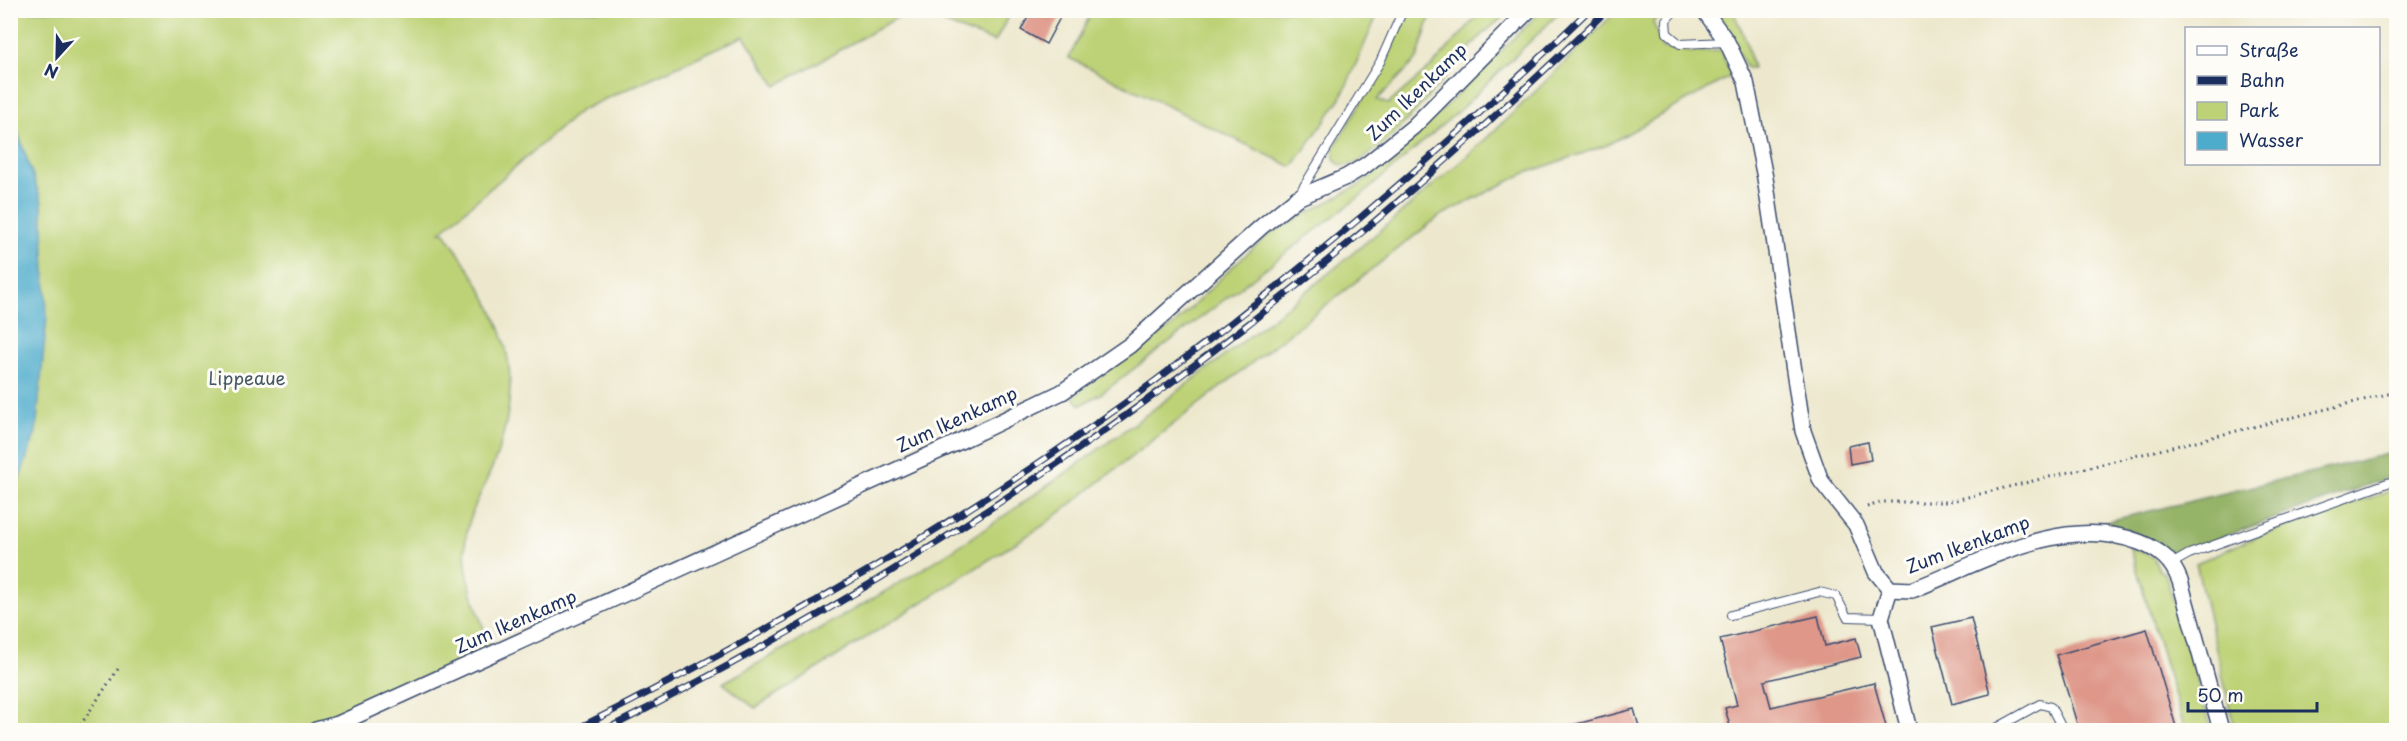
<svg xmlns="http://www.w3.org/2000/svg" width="2407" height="741" font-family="'Playpen Sans',sans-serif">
  <rect width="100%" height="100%" fill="#fdfcf7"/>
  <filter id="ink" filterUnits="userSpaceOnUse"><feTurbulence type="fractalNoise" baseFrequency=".0167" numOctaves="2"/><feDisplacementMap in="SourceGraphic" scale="12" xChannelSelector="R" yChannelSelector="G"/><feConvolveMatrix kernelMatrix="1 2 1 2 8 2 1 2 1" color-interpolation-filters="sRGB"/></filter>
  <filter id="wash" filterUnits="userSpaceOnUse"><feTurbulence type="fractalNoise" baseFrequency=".008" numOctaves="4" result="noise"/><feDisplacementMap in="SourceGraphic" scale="24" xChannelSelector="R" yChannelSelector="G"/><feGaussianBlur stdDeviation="1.35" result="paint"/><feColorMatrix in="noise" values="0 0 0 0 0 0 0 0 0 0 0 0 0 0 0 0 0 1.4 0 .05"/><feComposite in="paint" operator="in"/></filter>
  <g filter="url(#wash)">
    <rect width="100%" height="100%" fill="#ede8cd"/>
    <!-- green -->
    <g fill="#bdd276" stroke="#6c806a" stroke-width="1.5">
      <path d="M1618,10l45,1 -10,11 10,26 27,4 31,-1 10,25 -124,69 -84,29 -83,42 -396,309 -289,183 -32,-25c92,-52 185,-101 272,-161 162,-110 317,-230 464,-359 55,-48 106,-102 159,-153z"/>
      <path d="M10,11h899l-133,75 -32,-50 -163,74 -141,122 5,1c51,75 84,125 53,219 -9,28 -28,56 -32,85 -5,37 13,78 25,111l-150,64 -31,11 1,7h-300z"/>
      <polygon points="910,11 1011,11 995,42"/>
      <polygon points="1092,11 1092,10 1379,11 1341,98 1292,167 1069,58"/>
      <path d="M1409,11h23l-15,48 -40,41 11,4 45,-39 49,-54h28c-10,9 -21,17 -31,27 -20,20 -112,143 -140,126 -8,-5 -6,-13 -3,-20l37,-61z"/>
      <polygon points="1541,11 1561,11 1463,107 1363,194 1102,393 1081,405 1072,396 1175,324 1234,265 1272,232 1359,185 1390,162"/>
      <polygon points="1713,11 1733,11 1746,41 1753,68 1747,68"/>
      <polygon points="2396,489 2396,725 2389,730 2235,730 2196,563 2261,535"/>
      <polygon points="2130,547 2153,557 2160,571 2165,573 2212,730 2185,730"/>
    </g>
    <!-- forest -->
    <polygon fill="#96b467" stroke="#587262" stroke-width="1.5" points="2396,452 2396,475 2175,554 2129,530 2100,523"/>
    <!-- water -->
    <polygon fill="#4daccc" stroke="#346e95" stroke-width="1.5" points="11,113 42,202 47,316 36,432 11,502"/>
    <g id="blocks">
      <!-- building -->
      <g fill="#de9789">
        <polygon points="1032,10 1064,10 1046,44 1021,30"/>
        <polygon points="1868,442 1871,460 1850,464 1848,446"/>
        <polygon points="1818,616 1825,646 1856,638 1861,657 1764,681 1771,707 1874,683 1887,730 1731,730 1725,708 1737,705 1720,639"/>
        <polygon points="1971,618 1990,694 1952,704 1932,627"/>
        <polygon points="2147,629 2177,730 2079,730 2056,655"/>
        <polygon points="1634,709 1640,730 1570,730 1569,726"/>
      </g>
    </g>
  </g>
  <g filter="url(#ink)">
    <use href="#blocks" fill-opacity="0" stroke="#3a4b6f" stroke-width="1.5"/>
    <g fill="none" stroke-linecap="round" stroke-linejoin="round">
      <defs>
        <g id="lane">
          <polyline points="1675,10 1666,20 1667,33 1680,44 1727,42"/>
          <polyline points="1299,194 1380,62 1403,10"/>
          <polyline points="2173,563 2189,554 2396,480"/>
          <polyline points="1731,615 1819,592 1836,596 1847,617 1881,618"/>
          <polyline points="1993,730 2040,704 2051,707 2063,730"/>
        </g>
        <g id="street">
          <path d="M1704,10l23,32 19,40 19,96 38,253 18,50 35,44 20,47 14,17 22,1c70,-28 151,-76 227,-48 21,8 33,18 41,39l41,149"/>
          <polyline points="1890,589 1881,618 1909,730"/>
          <polyline points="316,730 338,724 954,444 1062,392 1130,345 1261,227 1297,198 1346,177 1366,165 1413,127 1529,10"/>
        </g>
      </defs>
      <!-- lane casing -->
      <use href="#lane" stroke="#3a4b6f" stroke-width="10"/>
      <!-- street casing -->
      <use href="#street" stroke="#3a4b6f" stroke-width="18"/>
      <!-- path -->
      <g stroke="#3a4b6f" stroke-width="3" stroke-dasharray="1.5 4.5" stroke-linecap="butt">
        <polyline points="1867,507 1883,502 1947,502 2396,392"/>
        <polyline points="77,730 120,666"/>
      </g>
      <!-- lane -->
      <use href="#lane" stroke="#fff" stroke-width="8"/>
      <!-- street -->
      <use href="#street" stroke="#fff" stroke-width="15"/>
      <defs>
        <g id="rail">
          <path d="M575,730c201,-101 398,-214 580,-349 153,-114 297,-238 434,-371"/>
          <path d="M605,730c374,-187 704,-428 1002,-720"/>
        </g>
      </defs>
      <!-- rail casing -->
      <use href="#rail" stroke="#1b2f5e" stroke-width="7"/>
      <!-- rail -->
      <use href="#rail" stroke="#fdfcf7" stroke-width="4.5" stroke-dasharray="14" stroke-linecap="butt"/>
    </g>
  </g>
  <g text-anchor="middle" stroke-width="6" stroke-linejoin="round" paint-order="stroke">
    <!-- street labels -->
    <g font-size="18" fill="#1b2f5e" stroke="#fdfcf7">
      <text transform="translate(1417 92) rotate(-44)" y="6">Zum Ikenkamp</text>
      <text transform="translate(957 420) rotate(-25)" y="6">Zum Ikenkamp</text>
      <text transform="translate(1968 545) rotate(-21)" y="6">Zum Ikenkamp</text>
      <text transform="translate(516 622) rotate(-24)" y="6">Zum Ikenkamp</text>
    </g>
    <!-- park labels -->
    <g font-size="18" fill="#445864" stroke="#fdfcf7">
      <text x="247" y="385">Lippeaue</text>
    </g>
  </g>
  <!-- margin -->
  <rect width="2407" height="741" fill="none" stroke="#fdfcf7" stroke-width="36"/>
  <!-- legend -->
  <rect x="2185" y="27" width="195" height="138" fill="#fdfcf7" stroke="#a3aaba" stroke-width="1.5"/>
  <rect x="2197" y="46" width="30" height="9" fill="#ffffff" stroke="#a3aaba" stroke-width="1.5"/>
  <text x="2239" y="57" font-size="18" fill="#1b2f5e">Straße</text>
  <rect x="2197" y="76" width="30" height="9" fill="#1b2f5e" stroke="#a3aaba" stroke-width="1.5"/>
  <text x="2239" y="87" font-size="18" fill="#1b2f5e">Bahn</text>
  <rect x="2197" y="102" width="30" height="18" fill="#bdd276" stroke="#a3aaba" stroke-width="1.5"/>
  <text x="2239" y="117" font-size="18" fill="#1b2f5e">Park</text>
  <rect x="2197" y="132" width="30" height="18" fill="#4daccc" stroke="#a3aaba" stroke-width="1.5"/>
  <text x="2239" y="147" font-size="18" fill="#1b2f5e">Wasser</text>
  <!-- north arrow -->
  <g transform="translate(57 57) rotate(202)" stroke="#fdfcf7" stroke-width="4.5" paint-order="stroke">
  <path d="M0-4.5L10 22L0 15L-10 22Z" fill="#1b2f5e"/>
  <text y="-9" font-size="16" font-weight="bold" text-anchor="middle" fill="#1b2f5e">N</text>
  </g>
  <!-- scale -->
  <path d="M2188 702v9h129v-9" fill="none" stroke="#1b2f5e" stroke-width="3"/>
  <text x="2197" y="702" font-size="18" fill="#1b2f5e" stroke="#fdfcf7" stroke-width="4.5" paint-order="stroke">50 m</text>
</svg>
